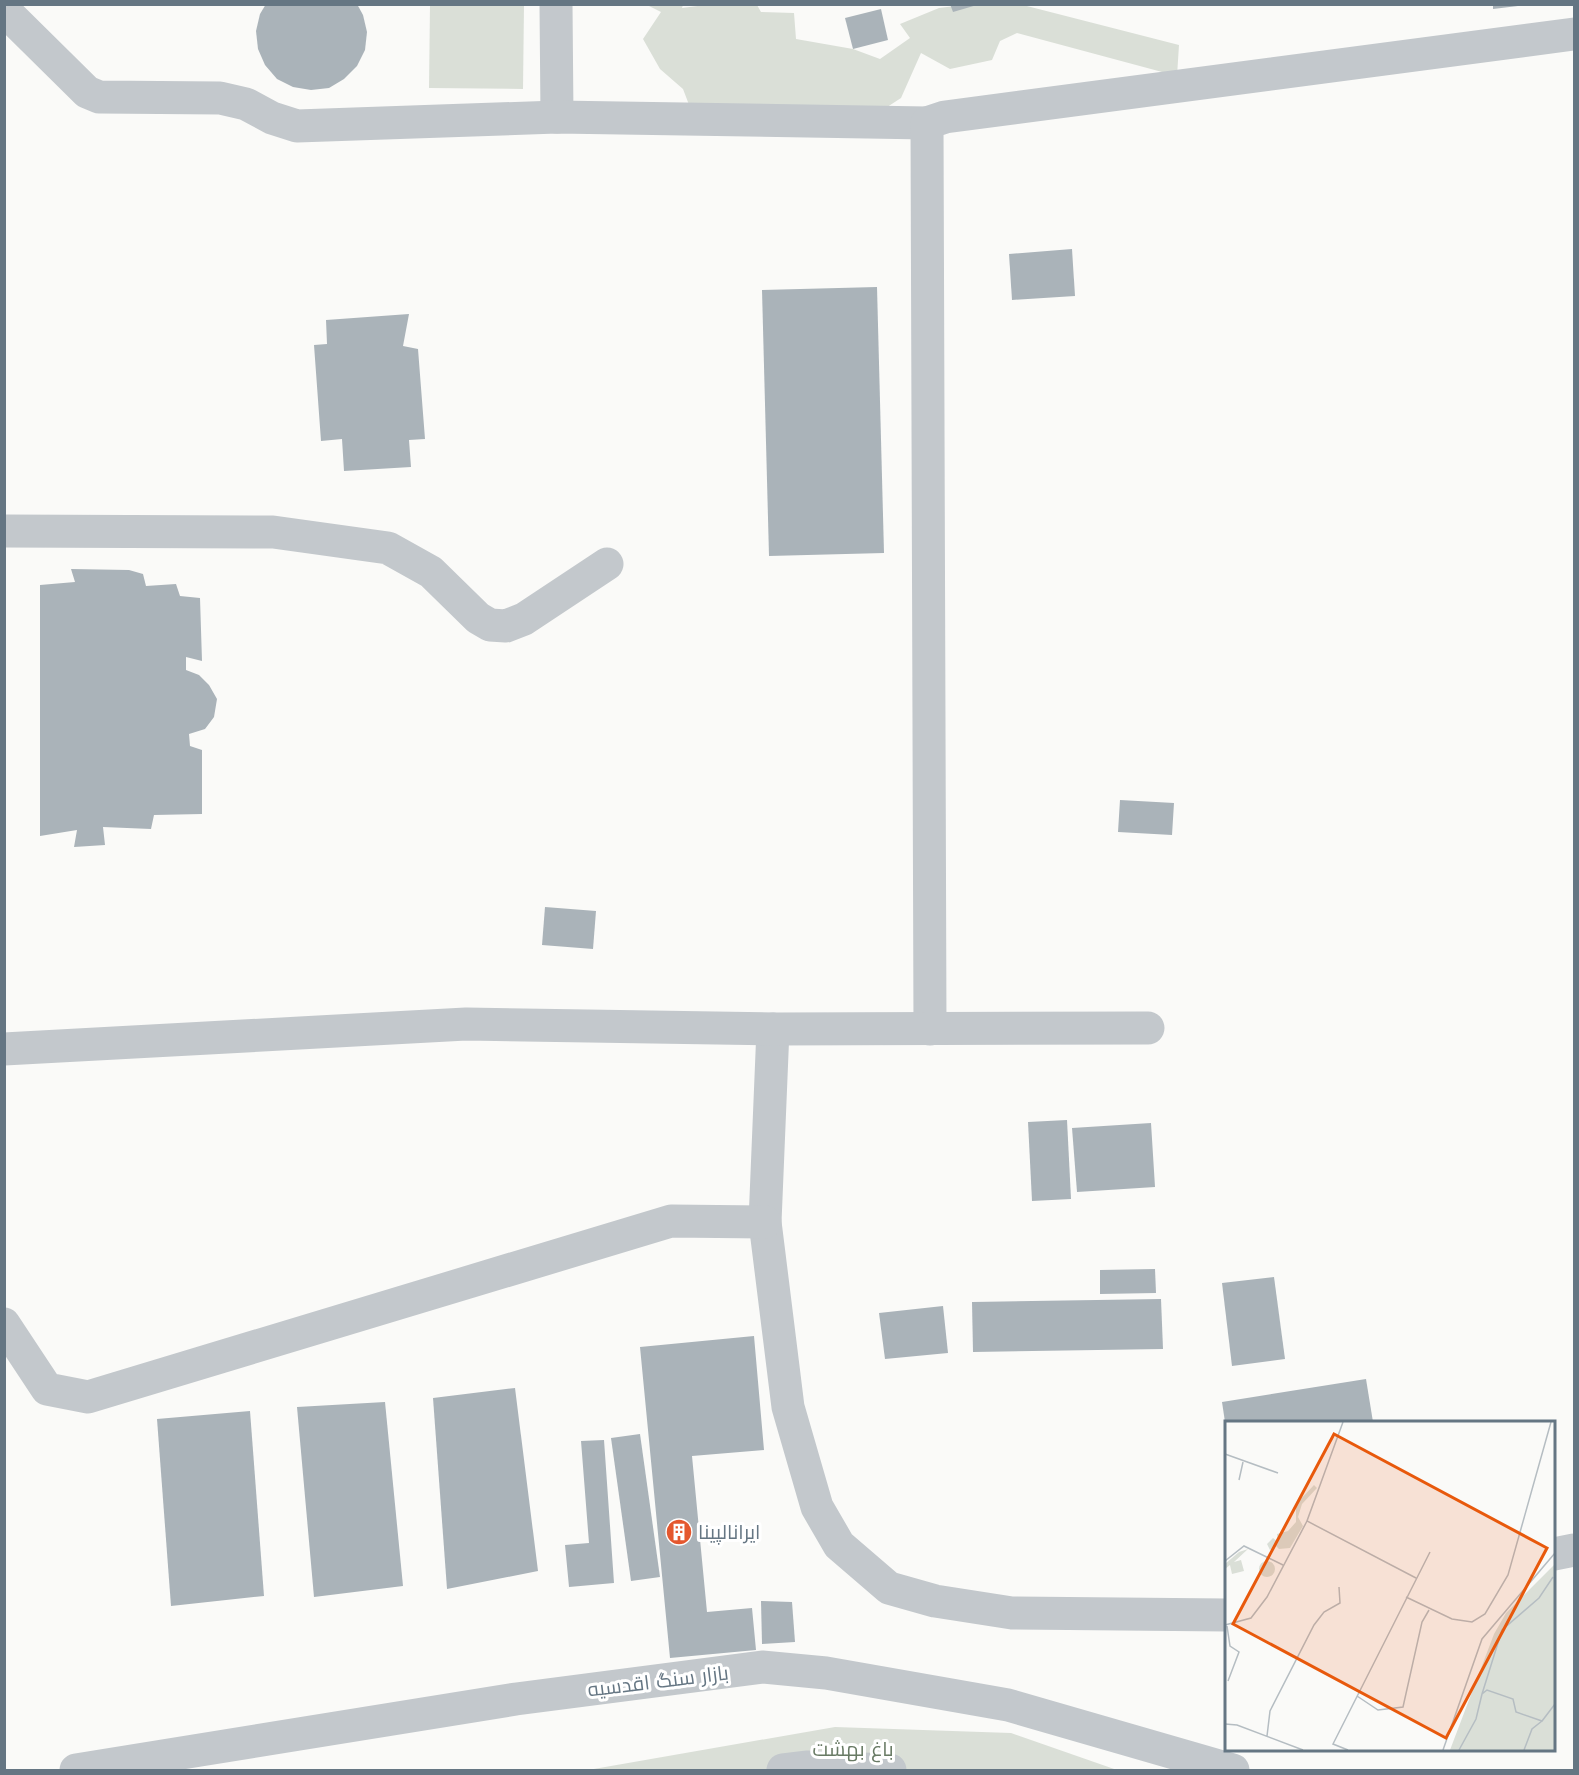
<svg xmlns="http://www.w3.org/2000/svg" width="1579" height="1775" font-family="'Work Sans',Cairo,sans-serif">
  <rect width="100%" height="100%" fill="#fafaf8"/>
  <!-- green -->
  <g fill="#dadfd7">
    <polygon points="1019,4 1179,45 1177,76 1017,33 1000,41 992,60 950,69 921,53 901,98 878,113 691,110 683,89 660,69 643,39 661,12 647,5 683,5 682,8 705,5 757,5 761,12 794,13 796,39 853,49 880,59 910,38 900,24 939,8 963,5"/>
    <polygon points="430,5 524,5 523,89 429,88"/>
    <polygon points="835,1727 1011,1733 1117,1770 588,1770"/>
  </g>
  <!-- building -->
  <g fill="#aab3b9">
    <polygon points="266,4 357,4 363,15 367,32 365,50 357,66 344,79 329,88 311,90 293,87 277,79 265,65 258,49 256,31 260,14"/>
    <polygon points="950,4 977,4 977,5 953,12"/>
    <polygon points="1493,4 1518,4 1518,6 1493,9"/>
    <polygon points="881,9 888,40 853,49 845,18"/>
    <polygon points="1072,249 1075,296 1012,300 1009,254"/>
    <polygon points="877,287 884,553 769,556 762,290"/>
    <polygon points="409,314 403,346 418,349 425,439 409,440 411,467 344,471 342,439 321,441 314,345 327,344 326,320"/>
    <polygon points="71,569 129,570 143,574 146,586 176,584 180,596 200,598 202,661 186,657 186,670 199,675 209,685 217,699 214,717 205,729 189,734 190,746 202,750 202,814 154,815 151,829 103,827 105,845 74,847 77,830 40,836 40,585 75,582"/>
    <polygon points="1120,800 1174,803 1172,835 1118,832"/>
    <polygon points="545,907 596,911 593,949 542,945"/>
    <polygon points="1067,1120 1071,1199 1032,1201 1028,1122"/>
    <polygon points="1151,1123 1155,1187 1077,1192 1072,1128"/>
    <polygon points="1155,1269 1156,1293 1100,1294 1100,1270"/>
    <polygon points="1274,1277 1285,1359 1232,1366 1222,1283"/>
    <polygon points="1161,1299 1163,1349 973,1352 972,1302"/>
    <polygon points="943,1306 948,1353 885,1359 879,1313"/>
    <polygon points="754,1336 764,1450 692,1456 707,1612 752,1608 756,1650 670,1658 640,1347"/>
    <polygon points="1366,1379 1373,1422 1225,1422 1222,1402"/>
    <polygon points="515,1388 538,1571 447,1589 433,1398"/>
    <polygon points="385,1402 403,1586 314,1597 297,1407"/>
    <polygon points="250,1411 264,1596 171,1606 157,1419"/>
    <polygon points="640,1434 660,1577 631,1581 611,1438"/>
    <polygon points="604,1440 614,1583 569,1587 565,1545 589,1543 581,1441"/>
    <polygon points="761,1601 792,1602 795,1642 762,1644"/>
  </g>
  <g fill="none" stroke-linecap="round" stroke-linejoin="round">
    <!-- minor -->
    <g stroke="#c3c8cc" stroke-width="33">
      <polyline points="556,4 557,117"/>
      <polyline points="4,10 87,92 99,97 220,98 246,104 272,118 297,126 557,117 927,123"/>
      <polyline points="4,531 273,532 388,548 431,572 478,618 490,625 506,626 524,619 607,564"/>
      <polyline points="773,1029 765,1222 788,1407 817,1507 839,1545 889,1588 935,1601 1012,1613 1226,1615"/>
      <polyline points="930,1029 927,123 945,117 1574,34"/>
      <polyline points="4,1049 466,1024 773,1029 1148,1028"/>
      <polyline points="4,1324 47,1389 88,1397 671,1221 765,1222"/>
      <polyline points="1554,1554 1574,1550"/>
      <polyline points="76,1770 516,1699 762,1667 826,1673 1008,1705 1233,1770"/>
      <polyline points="783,1770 808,1767 890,1770"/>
    </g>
  </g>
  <!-- icons -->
  <defs>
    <symbol id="building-disc" viewBox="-11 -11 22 22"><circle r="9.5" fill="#e4572e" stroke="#fff"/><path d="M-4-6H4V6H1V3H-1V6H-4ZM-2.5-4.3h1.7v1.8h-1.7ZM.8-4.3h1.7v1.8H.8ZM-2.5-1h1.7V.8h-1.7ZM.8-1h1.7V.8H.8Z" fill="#fff"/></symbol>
  </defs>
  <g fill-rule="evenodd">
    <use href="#building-disc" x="664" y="1517" width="30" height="30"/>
  </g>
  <g text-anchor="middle" stroke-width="6" stroke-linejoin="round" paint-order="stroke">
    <!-- poi labels -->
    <g font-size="20" fill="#657683" stroke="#fff" text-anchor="start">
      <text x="698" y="1539">ایرانالپینا</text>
    </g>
    <!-- street labels -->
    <g font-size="20" fill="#657683" stroke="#fff">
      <text transform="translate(658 1681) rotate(-7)" y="7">بازار سنگ اقدسیه</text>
    </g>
    <!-- park labels -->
    <g font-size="20" fill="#687a64" stroke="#fff">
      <text x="853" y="1756">باغ بهشت</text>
    </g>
  </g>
  <!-- overview -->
  <g transform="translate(1225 1421)">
    <rect width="330" height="330" fill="#fafaf8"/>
    <path d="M89,64l3,3 -15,16 -4,13 5,9 -13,22 -11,1 -3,-3 -6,4 -3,-6 6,-6 5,4 -1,-8 11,-3 8,-9v-18zM23,128l-14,13 7,-2 3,11 -12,3 -2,-9 -5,4v-5l14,-12zM34 148a8 8 0 1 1 16 0a8 8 0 1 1-16 0ZM330,143v186h-105l44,-116 12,-21z" fill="#dadfd7"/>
    <path fill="none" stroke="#b5bdc2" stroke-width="1.5" d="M118,1l-36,99 109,57M0,33l53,19M14,59l4,-18M0,140l19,-15 39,19M181,176l46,22 20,3 13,-8 23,-39 43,-153M0,204l26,-7 16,-21 40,-76M2,205l3,20 9,6 -11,29M257,273l20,-64 37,-32 14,-21M132,275l21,14 25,-3 19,-85 7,-12M0,303l12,1 66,25M42,315l3,-25 44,-86 10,-13 16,-9 -1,-16M123,329l-15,-6 97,-192M218,329l39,-111 73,-86M234,329l17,-31 6,-25 5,-4 26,9 3,13 26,9 13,-17M299,329l8,-21 10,-8"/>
    <path fill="#e8590c" fill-opacity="0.15" stroke="#e8590c" stroke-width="3" d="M109,13l213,114 -101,190 -213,-114z"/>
    <rect width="330" height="330" fill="none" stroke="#657683" stroke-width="3"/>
  </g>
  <!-- border -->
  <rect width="1579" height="1775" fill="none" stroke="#657683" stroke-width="12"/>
</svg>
